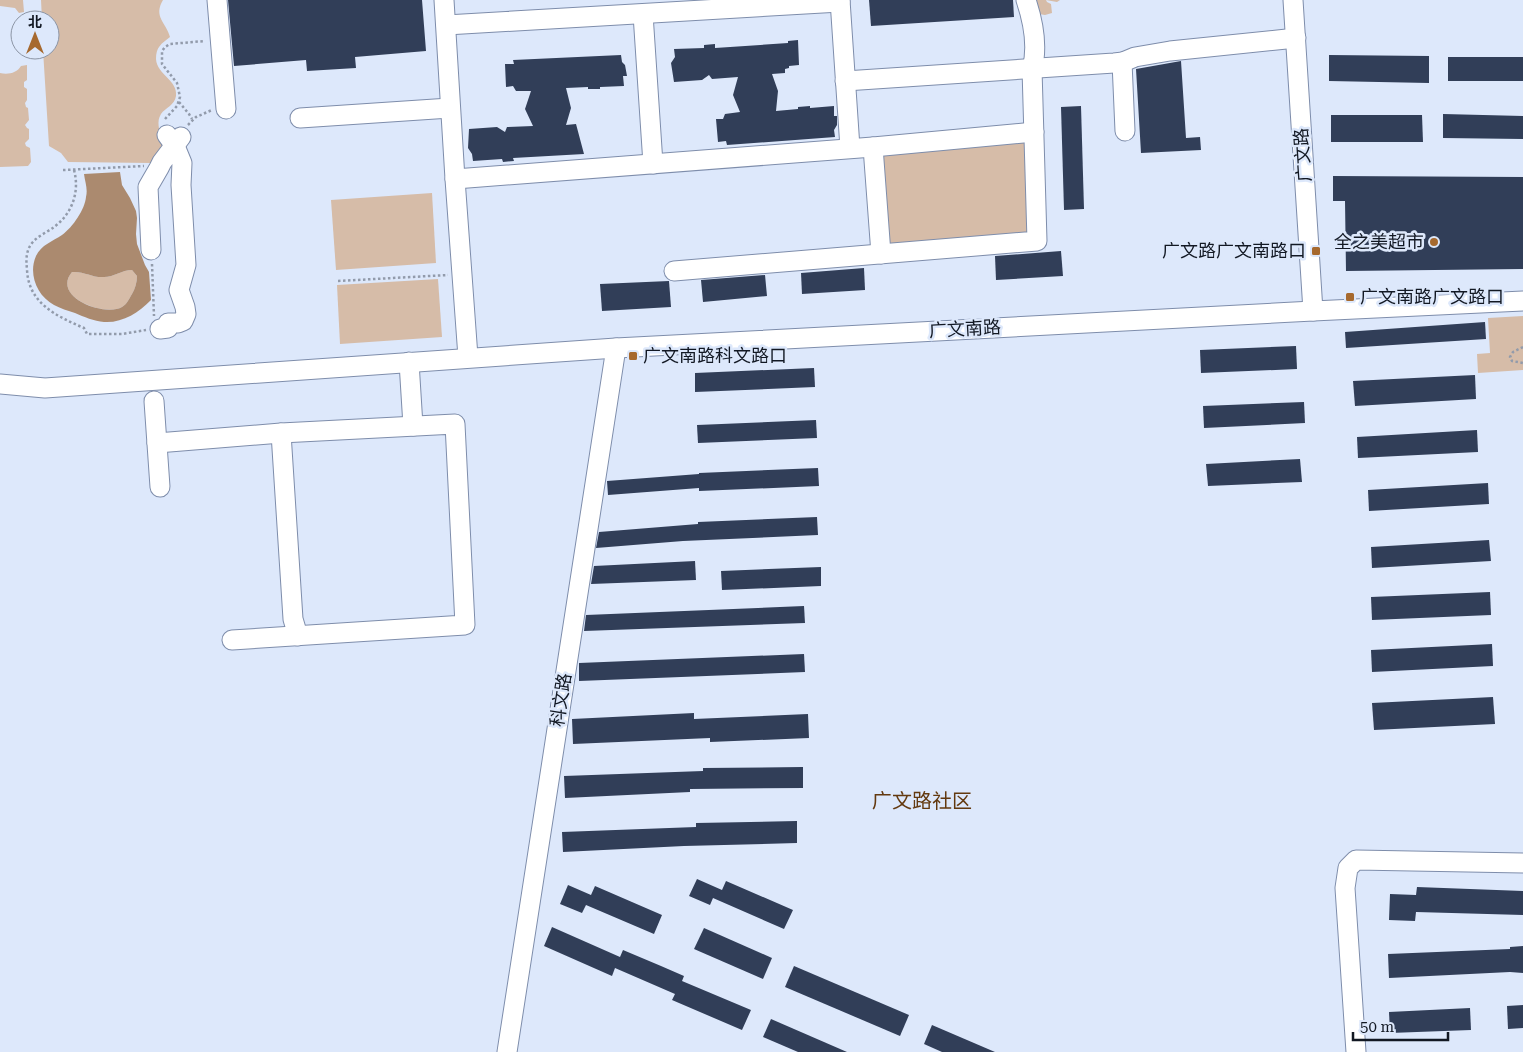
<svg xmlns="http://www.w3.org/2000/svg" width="1523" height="1052" font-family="'Roboto Serif','Noto Sans SC',serif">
  <rect width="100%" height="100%" fill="#dde8fb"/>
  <!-- green -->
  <g fill="#d6bca8">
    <polygon points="0,0 23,0 24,12 19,13 15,8 0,6"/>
    <path d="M41,0h122c-10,17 3,22 7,37 -9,7 -14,10 -14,22 1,16 22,21 20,37 -1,9 -11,12 -15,18 -5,8 -1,15 -1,23l7,3 -16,23 -83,-1 -7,-9 -12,-7 -6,-96h7v-30h-8z"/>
    <polygon points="1032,0 1060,0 1057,2 1046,0 1047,2 1051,4 1052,13 1045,15 1039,14"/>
    <path d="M27,65v15l-3,2v5l3,2v11l-2,3 1,4 2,1 1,12 -4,5 2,3 2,1v10l-4,4 1,3 4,2 1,14 -3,4 -28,1v-94c8,2 17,0 21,-7z"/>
    <polygon points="1029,137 1034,234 889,250 877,161 883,148"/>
    <polygon points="432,193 436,263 336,270 331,200"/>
    <path d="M132,270l5,6c0,6 -2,13 -5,18 -3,5 -5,10 -10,13 -17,10 -71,-10 -50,-35 12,-1 21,6 32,5 10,0 18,-7 28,-7z"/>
    <polygon points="438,279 442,337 340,344 337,285"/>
    <polygon points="1523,316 1523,370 1478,373 1477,354 1490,353 1488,318"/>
  </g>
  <!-- water -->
  <path fill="#ab8a6f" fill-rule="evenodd" d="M120,172l2,13 8,13 6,13 1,7 -1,16 1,10 8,21 4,7 2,28c-13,13 -28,23 -47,22 -10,-1 -20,-5 -29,-9 -7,-2 -15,-5 -21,-8 -17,-9 -26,-31 -18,-49 5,-11 17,-15 26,-21 11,-8 23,-26 24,-38 2,-8 -1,-15 -2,-23zM132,270l5,6c0,6 -2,13 -5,18 -3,5 -5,10 -10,13 -17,10 -71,-10 -50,-35 12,-1 21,6 32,5 10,0 18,-7 28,-7z"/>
  <!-- building -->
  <g fill="#313e58">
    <polygon points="228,0 422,0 426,51 355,57 356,68 307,71 306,60 234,66"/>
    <polygon points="869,0 1013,0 1014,17 871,26"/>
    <polygon points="798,40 799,65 789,66 789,68 785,69 785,73 772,74 778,91 776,111 798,109 798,107 810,106 810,108 834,106 834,116 837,116 837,125 834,130 835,137 727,145 726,141 718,142 716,119 723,119 725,114 740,112 733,95 738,77 712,79 709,75 702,80 674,82 671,63 675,57 674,49 704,48 704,45 715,44 715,48 788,43 788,41"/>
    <polygon points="621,55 622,62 625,65 627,76 623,76 624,86 600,87 600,89 588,89 588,87 566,88 571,108 566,125 576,124 584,154 513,158 514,161 503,162 502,159 473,161 472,154 468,148 469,129 497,127 505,132 507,127 533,126 525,109 531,91 516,91 513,86 506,87 505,64 514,64 513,60"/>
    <polygon points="1329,55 1429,56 1429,83 1329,81"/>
    <rect x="1448" y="57" width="75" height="24"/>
    <polygon points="1181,61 1186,138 1200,137 1201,150 1141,153 1136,69"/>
    <polygon points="1081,106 1084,209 1064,210 1061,107"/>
    <polygon points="1443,114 1523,116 1523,139 1443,138"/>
    <polygon points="1331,115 1422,115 1423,142 1331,142"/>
    <polygon points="1333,176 1523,177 1523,269 1346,271 1345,201 1333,201"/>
    <polygon points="1061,251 1063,276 996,280 995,256"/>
    <polygon points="864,268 865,290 802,294 801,273"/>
    <polygon points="765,275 767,296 703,302 701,280"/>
    <polygon points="669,281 671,307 602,311 600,284"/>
    <polygon points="1485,322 1486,339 1346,348 1345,332"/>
    <polygon points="1296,346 1297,369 1201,373 1200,350"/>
    <polygon points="814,368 815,387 695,392 695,373"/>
    <polygon points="1475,375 1476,399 1355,406 1353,381"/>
    <polygon points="1304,402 1305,423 1204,428 1203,406"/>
    <polygon points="816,420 817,438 698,443 697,425"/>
    <polygon points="1477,430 1478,452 1358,458 1357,437"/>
    <polygon points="1300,459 1302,482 1208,486 1206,464"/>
    <polygon points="818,468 819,486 699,491 699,488 608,495 607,481 699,474 699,473"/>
    <polygon points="1488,483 1489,504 1369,511 1368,490"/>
    <polygon points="817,517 818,535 683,541 596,548 599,532 698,524 698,522"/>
    <polygon points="1489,540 1491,561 1372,568 1371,547"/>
    <polygon points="695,561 696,580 591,584 594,566"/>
    <polygon points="821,567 821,586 722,590 721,571"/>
    <polygon points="1490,592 1491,615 1372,620 1371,597"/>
    <polygon points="804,606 805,623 584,631 586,615"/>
    <polygon points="1492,644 1493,666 1372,672 1371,650"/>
    <polygon points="804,654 805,672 579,681 579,663"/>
    <polygon points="1493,697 1495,724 1374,730 1372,703"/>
    <polygon points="694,713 694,719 808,714 809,738 710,742 710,738 573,744 572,719"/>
    <polygon points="803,767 803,788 690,789 690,792 565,798 564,776 703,771 703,768"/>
    <polygon points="797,821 797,843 684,846 563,852 562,832 696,827 696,823"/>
    <polygon points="697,879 722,890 726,881 793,910 784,929 713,898 710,905 689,896"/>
    <polygon points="568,885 591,895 595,886 662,915 654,934 586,905 582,913 560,904"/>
    <polygon points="1417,887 1523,891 1523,915 1416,912 1415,921 1389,920 1390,894 1416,895"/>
    <polygon points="552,927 620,957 623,950 661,966 684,976 682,981 751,1010 742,1030 672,1000 675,994 615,968 612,976 544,946"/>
    <polygon points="704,928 772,958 763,979 694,949"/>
    <polygon points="1523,946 1523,973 1510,972 1389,978 1388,954 1510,949 1510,947"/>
    <polygon points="794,966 909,1015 900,1036 785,987"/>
    <polygon points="1523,1005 1523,1028 1508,1029 1507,1006"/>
    <polygon points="1470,1008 1471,1030 1390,1033 1389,1012"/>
    <polygon points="771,1019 847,1052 798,1052 763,1037"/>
    <polygon points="932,1025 995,1052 942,1052 924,1044"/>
  </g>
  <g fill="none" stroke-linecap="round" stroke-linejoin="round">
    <defs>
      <g id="minor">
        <polyline points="217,0 226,109"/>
        <polyline points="444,0 455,179 468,357"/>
        <polyline points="840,0 850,148"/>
        <polyline points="1293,0 1313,311"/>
        <polyline points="643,14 653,164"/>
        <polyline points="446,25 840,2"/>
        <polyline points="1122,62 1125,131"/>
        <polyline points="845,81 1114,63 1123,62 1135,57 1170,51 1296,38"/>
        <polyline points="300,118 450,108"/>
        <polyline points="873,147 881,254"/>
        <polyline points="455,179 873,147 1034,132"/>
        <polyline points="151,250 148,187 159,168 162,162 181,137"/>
        <path d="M674,271l363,-30 -5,-172c6,-22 1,-48 -6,-69"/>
        <polyline points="160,329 168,328 168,323 178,323 183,321 186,314 185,307 179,290 186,265 181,185 182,163 175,146 167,135"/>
        <polyline points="409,362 413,426"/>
        <polyline points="0,384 45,388 616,348 1313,311 1523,301"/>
        <polyline points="154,401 160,487"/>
        <polyline points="281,433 293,619 298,636"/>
        <polyline points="157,443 281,433 455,424 465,625 232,640"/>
        <polyline points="507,1052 616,348"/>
        <polyline points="1356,1052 1345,888 1348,868 1356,860 1523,863"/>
      </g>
    </defs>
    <!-- minor casing -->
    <use href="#minor" stroke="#7e8dab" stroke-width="21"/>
    <!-- path -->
    <g stroke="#929bab" stroke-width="2.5" stroke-dasharray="2.5 2.5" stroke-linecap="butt">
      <polyline points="179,102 189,114 192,119"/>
      <polyline points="165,119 177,106 180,97 177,83 162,64 162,51 165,47 170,44 205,41"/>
      <polyline points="188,125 196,117 212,110"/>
      <polyline points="63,170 144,166"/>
      <path d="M74,170c6,22 -2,44 -20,57 -8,6 -19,10 -24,19 -4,7 -4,15 -3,23 1,34 29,47 57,59l3,6h35l24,-4"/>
      <polyline points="152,264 154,316"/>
      <polyline points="338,281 448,275"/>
      <polyline points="1523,347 1513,352 1510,357 1512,361 1523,363"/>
    </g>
    <!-- minor -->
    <use href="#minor" stroke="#fff" stroke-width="19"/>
  </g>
  <!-- markers -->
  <g fill="#a6692e" stroke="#dde8fb" stroke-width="2">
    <circle cx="1434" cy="242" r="5"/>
    <rect x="1311" y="246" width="10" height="10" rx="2.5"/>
    <rect x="1345" y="292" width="10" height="10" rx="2.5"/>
    <rect x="628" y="351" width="10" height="10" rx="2.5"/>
  </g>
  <g text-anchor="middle" stroke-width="5" stroke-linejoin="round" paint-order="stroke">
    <!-- street labels -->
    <g font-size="18" fill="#121823" stroke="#dde8fb">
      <text transform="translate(1303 155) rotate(-94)" y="6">广文路</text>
      <text transform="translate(965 329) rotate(-3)" y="6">广文南路</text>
      <text transform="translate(561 700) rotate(-81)" y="6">科文路</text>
    </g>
    <!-- poi labels -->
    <g font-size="18" fill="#121823" stroke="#dde8fb" text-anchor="end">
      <text x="1424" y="248">全之美超市</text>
      <text x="1306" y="257">广文路广文南路口</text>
      <text x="1360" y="303" text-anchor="start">广文南路广文路口</text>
      <text x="643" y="362" text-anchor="start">广文南路科文路口</text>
    </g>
    <!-- quarter labels -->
    <g font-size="20" fill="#63390f" stroke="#dde8fb">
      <text x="922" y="808">广文路社区</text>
    </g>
  </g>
  <!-- north arrow -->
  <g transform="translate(35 35)"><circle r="24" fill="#dde8fb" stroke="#8c95a5"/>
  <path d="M0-4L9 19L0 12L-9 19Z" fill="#a6692e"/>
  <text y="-8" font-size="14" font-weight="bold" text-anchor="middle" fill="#121823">北</text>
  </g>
  <!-- scale -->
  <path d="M1353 1032v8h95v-8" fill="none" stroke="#121823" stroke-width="2.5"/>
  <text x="1360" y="1032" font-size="15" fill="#121823" stroke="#dde8fb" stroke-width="4" paint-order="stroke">50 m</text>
</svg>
